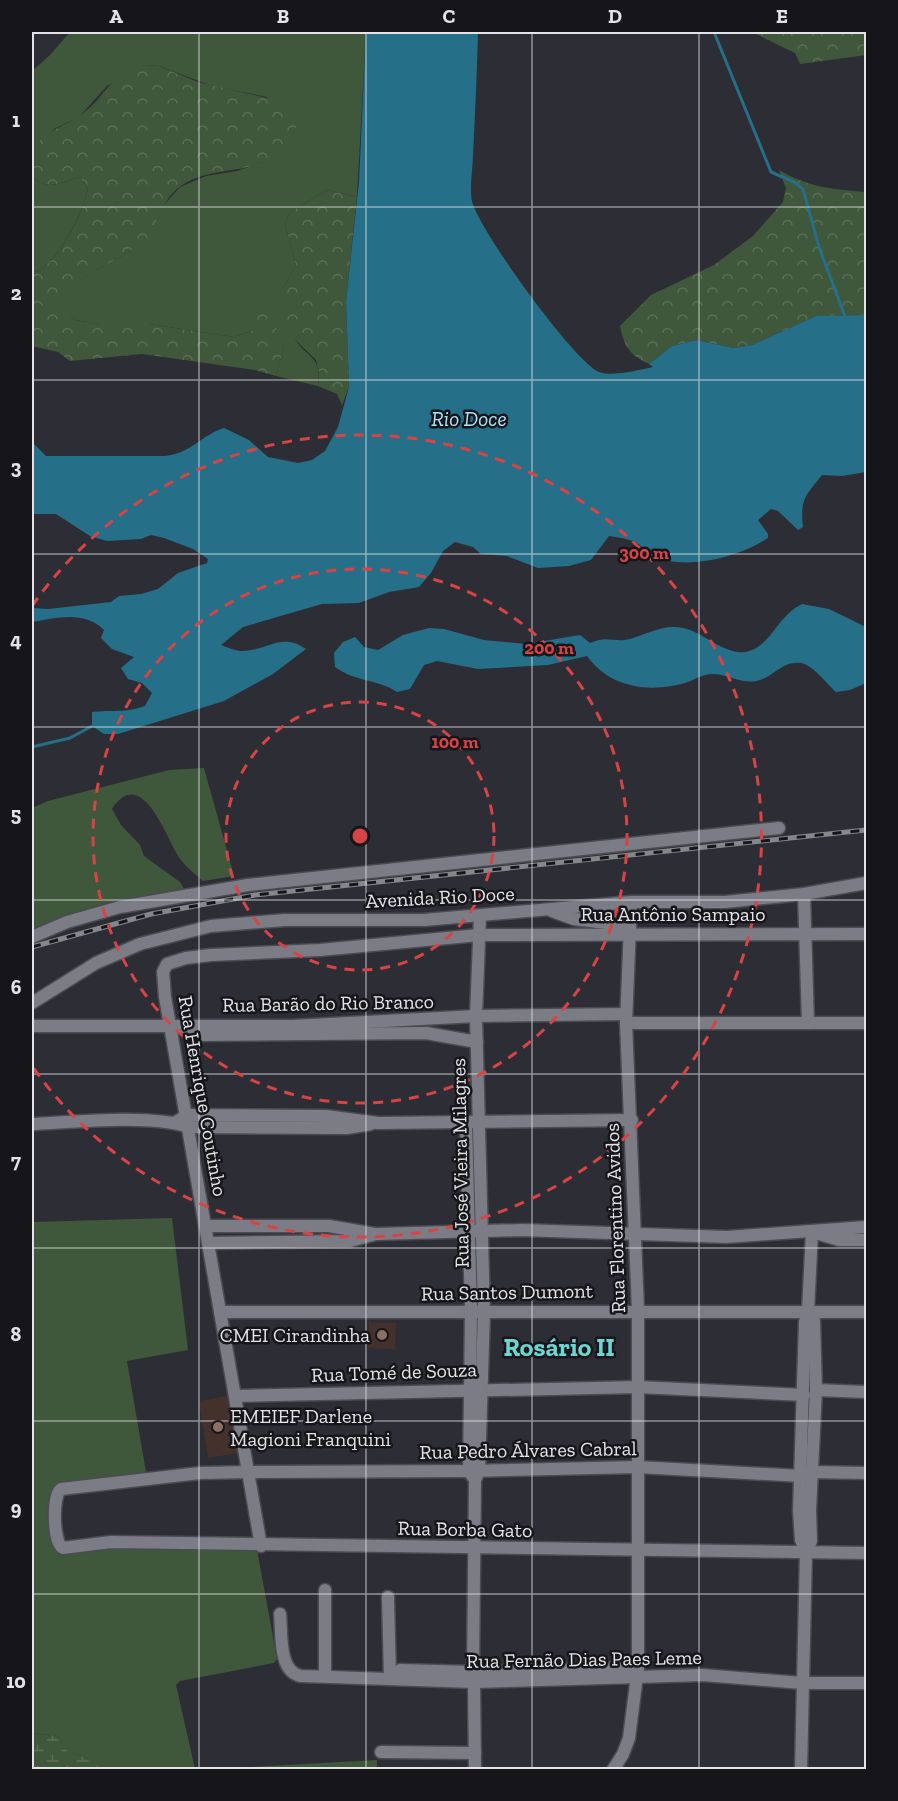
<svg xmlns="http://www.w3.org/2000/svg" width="898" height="1801" font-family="'Zilla Slab',serif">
  <defs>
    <pattern id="forest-crowns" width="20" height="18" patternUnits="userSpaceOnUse" patternTransform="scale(1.5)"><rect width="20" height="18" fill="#3f573a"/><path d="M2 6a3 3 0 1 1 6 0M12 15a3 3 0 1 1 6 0" fill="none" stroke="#5b6f56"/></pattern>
    <pattern id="wetland-marsh" width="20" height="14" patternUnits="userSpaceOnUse" patternTransform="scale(1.5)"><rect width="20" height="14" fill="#3f573a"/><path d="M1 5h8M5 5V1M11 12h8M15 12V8" fill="none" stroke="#5b6f56"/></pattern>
  </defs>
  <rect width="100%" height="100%" fill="#2d2e35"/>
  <!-- education -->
  <g fill="#44312b">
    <polygon points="369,1322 396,1323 395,1349 368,1348"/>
    <polygon points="228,1396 238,1453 208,1458 199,1401"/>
  </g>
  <!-- grass -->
  <g fill="#3f573a">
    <path d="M70,32h296l-9,165 -30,-7 -37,22 -5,12 11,41 -13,24c3,13 6,43 13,52 15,20 25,15 22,45l-42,-10 8,-29 -32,-16 -18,6 -85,-13h-49l-25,-4 -22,-25 79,-45 25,-30 5,-13 18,-20 26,-11 31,-5 26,-9 21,-17 -17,-48 -55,-11 -53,-20 -15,-1 -37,21 -28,31 -25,12 -22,23v-81l18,-16z"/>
    <path d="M32,177c17,15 29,5 48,0l8,11c-4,23 -32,80 -56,85z"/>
    <path d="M204,768l30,108 -31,5c-9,-8 -20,-16 -26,-27 -12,-20 -36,-89 -65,-45l9,16 19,20 4,11 36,26 7,12 -155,41v-127l16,-7 121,-31z"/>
    <polygon points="172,1218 188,1350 127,1361 147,1478 58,1492 65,1546 256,1544 277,1659 274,1663 180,1681 176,1685 195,1769 101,1769 87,1758 67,1752 58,1736 32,1733 32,1222"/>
    <polygon points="377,1760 377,1769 215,1769"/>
  </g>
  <!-- forest -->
  <g fill="url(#forest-crowns)">
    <polygon points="752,32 866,32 866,55 800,64 795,53"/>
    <path d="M144,65l15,1 39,16 82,19 19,20c-27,67 -80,36 -121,67 -18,15 -20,37 -34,55l-90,52 21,25 25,4h49l85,13 18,-6 5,-18h13l14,34 -8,29 -21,-6 -113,-16 -72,7 -12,-9 -26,-6v-73c24,-5 52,-61 56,-85l-8,-11c-20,5 -31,15 -48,0v-25c9,-20 31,-25 47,-36 28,-18 26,-40 65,-51z"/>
    <path d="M779,170c31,18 53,19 87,22v123l-50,1 -64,29 -18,3 -38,-8 -24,6 -23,18c-19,-9 -25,-17 -29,-38l31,-31 63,-30 39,-29 30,-34 3,-14z"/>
    <polygon points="327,190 357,197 346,301 349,387 342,405 337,394 318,386 319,373 316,360 285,330 283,317 283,289 296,265 285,224 290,212"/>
  </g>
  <!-- wetland -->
  <polygon fill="url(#wetland-marsh)" points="32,1733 58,1736 68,1752 93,1760 101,1769 32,1769"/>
  <!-- water -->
  <g fill="#256f89">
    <path d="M366,32h112c-1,41 -3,82 -5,123 0,14 -4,32 -1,46 6,28 102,160 127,171 11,5 41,-2 54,-5l-4,-3 23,-18 24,-6 38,8 18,-3 64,-29 50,-1v157l-24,4 -20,-1c-17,21 -22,24 -19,52l-5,3 -20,-19 -7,-2 -13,11 10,14v4c-31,20 -80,32 -116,19 -5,-2 -5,-5 -9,-9 -8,-9 -22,-10 -34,-12l-18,24 -22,6 -31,2 -31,-12 -26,-2 -8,-7 -18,-5 -12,9 -12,22 -12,14 -30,5 -30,11 -37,1 -79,23 -22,18c5,2 13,5 19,6 26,1 41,-20 66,-2l-33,25 -49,27 -106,33h-14l-12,-8v-14c22,-3 30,2 53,-6l7,-13 -10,-10 -14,-4 -7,-11 13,-11 -22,-8 -11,-11 3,-8c-20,-20 -48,-12 -72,-8v-14l16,1 63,-7 8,-6 22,-2 17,-5 20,-16 29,-10 1,-4 -15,-10 -29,-11 -13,-3 -10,4 -34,2 -17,-5 -34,-22h-24v-72l14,14h119c27,-3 36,-21 59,-28l25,12 19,17 30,6 14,-3 13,-9 13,-24 11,-40 -3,-86 13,-119z"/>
    <path d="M802,604l27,5 37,18v56l-16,7 -14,2c-9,-8 -23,-27 -35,-29 -19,-3 -28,15 -45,18 -15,3 -30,-8 -45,-7 -11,1 -16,6 -26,9 -36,10 -75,5 -98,-27l-39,9 -70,4 -41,-8 -13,4 -14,24 -13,3c-19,-13 -42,-10 -62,-25l-1,-14 9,-11 12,-5 9,10 14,3 25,-15 26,-7 15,1 40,11 42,4 54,-9 10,8c19,-8 23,0 40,-4 18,-5 33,-15 53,-11 22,4 45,32 69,22 21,-9 26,-34 50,-46z"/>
  </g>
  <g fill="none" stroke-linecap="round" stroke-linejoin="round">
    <!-- stream -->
    <g stroke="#256f89" stroke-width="3">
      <polyline points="714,32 771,172 794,182 803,189 819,247 846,319"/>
      <polyline points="32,747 70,738 94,725"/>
    </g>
    <defs>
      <g id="minor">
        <polyline points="804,894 808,1023"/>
        <polyline points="552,911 574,919 630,926"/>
        <polyline points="32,937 67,922 120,907 248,885 779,828"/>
        <polyline points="32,1003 96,963 140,944 211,926 285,920 424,920 631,902 725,902 804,894 866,883"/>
        <polyline points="626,1023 866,1023"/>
        <polyline points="32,1026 293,1026 476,1016 626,1014"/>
        <polyline points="183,1026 195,1035 426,1033 477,1042"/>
        <polyline points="176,1122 187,1115 326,1116 378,1123 632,1120"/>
        <polyline points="466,1122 471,1312 469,1471 473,1477"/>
        <path d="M32,1124c41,-2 119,-10 157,3l158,1 24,-4"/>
        <polyline points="206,1226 329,1226 375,1234"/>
        <polyline points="816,1233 839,1240 866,1240"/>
        <polyline points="208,1243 350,1241 376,1234 522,1230 727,1237 866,1227"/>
        <polyline points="220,1312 866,1312"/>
        <polyline points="816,1390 866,1392"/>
        <polyline points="236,1396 638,1387 804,1395"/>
        <polyline points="811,1472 866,1473"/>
        <path d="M801,1476l-163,-9 -169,4 -219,1 -50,1 -139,16c-9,7 -8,54 2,59l48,-6 755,11"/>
        <polyline points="261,1546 165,997 163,972 167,964 186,958 211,955 320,950 479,935 866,934"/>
        <polyline points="806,1552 811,1541 810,1510 816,1390 814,1320 808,1311"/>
        <polyline points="325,1590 325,1676"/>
        <polyline points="388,1597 390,1678"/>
        <path d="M280,1614c2,19 -2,58 21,62l173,6 229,-7 99,8h64"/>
        <polyline points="400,1670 473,1672 638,1668"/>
        <polyline points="473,1672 475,1480 479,1471 484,1312 476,1016 480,916"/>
        <polyline points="474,1682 475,1770"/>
        <polyline points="381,1752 475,1753"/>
        <polyline points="613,1770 623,1754 629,1738 638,1668 638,1310 626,1023 631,902"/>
        <polyline points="801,1770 806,1552 801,1540 799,1511 805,1322 808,1311 812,1232"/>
      </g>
    </defs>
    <!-- minor casing -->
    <use href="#minor" stroke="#4b4b52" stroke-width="15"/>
    <!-- minor -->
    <use href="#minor" stroke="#7b7c85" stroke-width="12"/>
    <defs>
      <polyline id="rail" points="32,947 151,914 255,895 866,830"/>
    </defs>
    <!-- rail casing -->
    <use href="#rail" stroke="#86878d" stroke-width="5"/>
    <!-- rail -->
    <use href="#rail" stroke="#16161a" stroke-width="3" stroke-dasharray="9" stroke-linecap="butt"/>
  </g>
  <!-- grid -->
  <path fill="none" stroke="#e3e3e8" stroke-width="1.5" stroke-opacity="0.55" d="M199,32v1738M366,32v1738M532,32v1738M699,32v1738M32,207h834M32,380h834M32,554h834M32,727h834M32,900h834M32,1074h834M32,1248h834M32,1421h834M32,1594h834"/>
  <!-- distance rings -->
  <g fill="none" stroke="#d84445" stroke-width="3" stroke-dasharray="10 8">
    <circle cx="360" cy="836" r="134"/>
    <circle cx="360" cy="836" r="267"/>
    <path d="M32 606A401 401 0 1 1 32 1066"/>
  </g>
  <!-- markers -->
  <g fill="#8d6e63" stroke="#16161a" stroke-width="2">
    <circle cx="382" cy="1335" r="6"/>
    <circle cx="218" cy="1427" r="6"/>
  </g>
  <g text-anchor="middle" stroke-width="5" stroke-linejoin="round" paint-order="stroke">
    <!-- street labels -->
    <g font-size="20" fill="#e3e3e8" stroke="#16161a">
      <text transform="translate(440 897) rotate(-3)" y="7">Avenida Rio Doce</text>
      <text x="673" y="921">Rua Antônio Sampaio</text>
      <text transform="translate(328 1003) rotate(-1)" y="7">Rua Barão do Rio Branco</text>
      <text transform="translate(203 1096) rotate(80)" y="7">Rua Henrique Coutinho</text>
      <text transform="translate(460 1163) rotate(-91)" y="7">Rua José Vieira Milagres</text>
      <text transform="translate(615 1218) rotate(-92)" y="7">Rua Florentino Avidos</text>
      <text transform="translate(507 1292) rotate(-1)" y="7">Rua Santos Dumont</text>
      <text transform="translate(394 1372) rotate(-2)" y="7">Rua Tomé de Souza</text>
      <text transform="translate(528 1450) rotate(-1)" y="7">Rua Pedro Álvares Cabral</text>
      <text transform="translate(465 1529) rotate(1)" y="7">Rua Borba Gato</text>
      <text transform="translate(584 1659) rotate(-1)" y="7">Rua Fernão Dias Paes Leme</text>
    </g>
    <!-- poi labels -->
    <g font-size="20" fill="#e3e3e8" stroke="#16161a" text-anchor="end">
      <text x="370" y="1342">CMEI Cirandinha</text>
      <text x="230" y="1423" text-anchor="start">EMEIEF Darlene<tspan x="230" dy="23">Magioni Franquini</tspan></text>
    </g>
    <!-- water labels -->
    <g font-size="21" font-style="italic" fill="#aae3fb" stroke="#16161a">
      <text x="469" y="426">Rio Doce</text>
    </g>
    <!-- district labels -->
    <g font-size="26" font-weight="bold" fill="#6bd7d3" stroke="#16161a">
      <text x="559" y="1356">Rosário II</text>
    </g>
  </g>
  <circle cx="360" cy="836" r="9" fill="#d84445" stroke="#16161a" stroke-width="3"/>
  <g font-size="18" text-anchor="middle" font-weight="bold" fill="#d84445" stroke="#16161a" stroke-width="5" stroke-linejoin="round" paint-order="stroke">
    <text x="644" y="559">300 m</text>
    <text x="549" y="654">200 m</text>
    <text x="455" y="748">100 m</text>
  </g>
  <!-- border -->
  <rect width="898" height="1801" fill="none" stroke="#16161a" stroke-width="66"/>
  <rect x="33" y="33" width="832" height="1735" fill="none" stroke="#e3e3e8" stroke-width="2"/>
  <g font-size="20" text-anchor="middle" font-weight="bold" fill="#e3e3e8">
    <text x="116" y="23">A</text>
    <text x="283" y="23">B</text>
    <text x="449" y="23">C</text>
    <text x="615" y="23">D</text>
    <text x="782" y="23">E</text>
    <text x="16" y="127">1</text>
    <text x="16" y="300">2</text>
    <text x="16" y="474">3</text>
    <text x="16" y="647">4</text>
    <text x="16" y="821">5</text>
    <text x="16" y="994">6</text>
    <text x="16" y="1168">7</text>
    <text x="16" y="1341">8</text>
    <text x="16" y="1515">9</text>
    <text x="16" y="1688">10</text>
  </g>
</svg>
